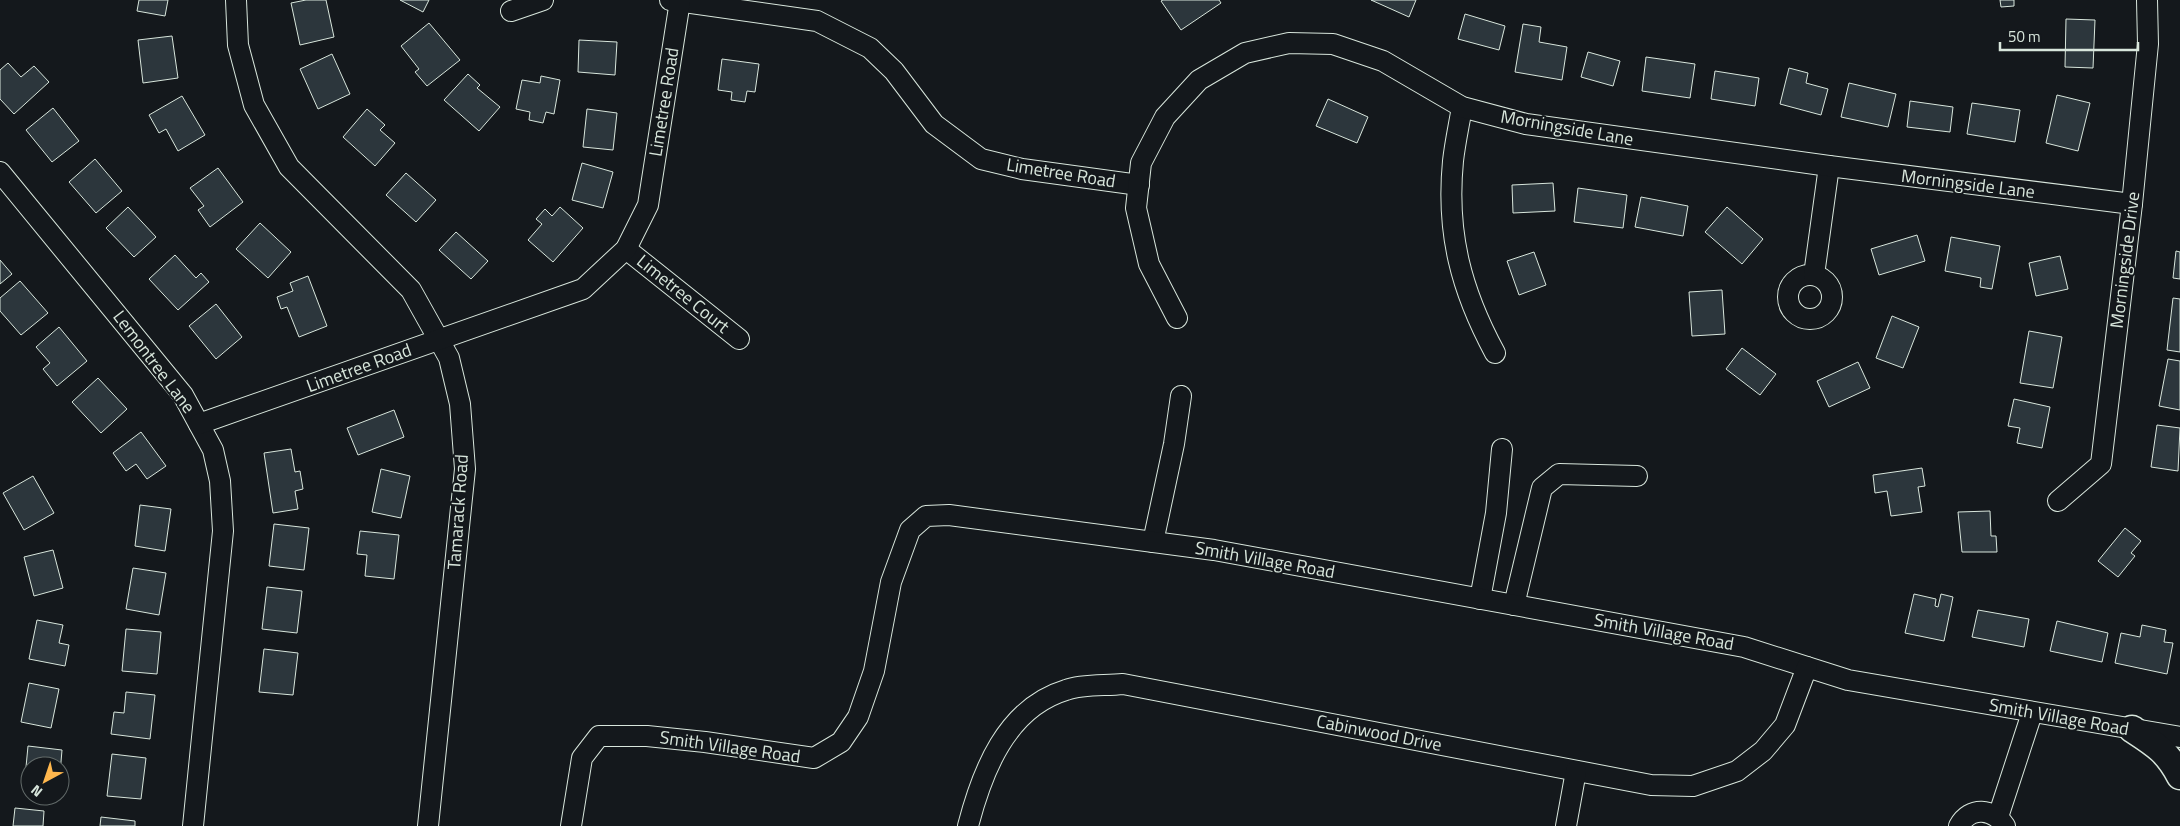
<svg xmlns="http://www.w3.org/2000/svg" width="2180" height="826" font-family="'Titillium Web',sans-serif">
  <rect width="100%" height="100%" fill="#14181c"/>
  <!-- building -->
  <g fill="#2c363c" stroke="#d8e6dc">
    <polygon points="139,0 168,0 165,16 137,11"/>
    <polygon points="306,0 326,0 334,37 300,45 291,3"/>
    <polygon points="400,0 429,0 423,12"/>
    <polygon points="1163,0 1219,0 1221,3 1181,30 1161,1"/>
    <polygon points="1371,0 1416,0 1409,17"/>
    <polygon points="2000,0 2014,0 2014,6 2001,7"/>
    <polygon points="1465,14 1505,26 1499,50 1458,39"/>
    <polygon points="2066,19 2095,20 2093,68 2065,67"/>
    <polygon points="429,23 460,60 427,86 415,72 419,69 401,46"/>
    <polygon points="1523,24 1541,27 1539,42 1567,47 1562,80 1515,72"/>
    <polygon points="172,36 178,78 143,83 138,40"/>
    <polygon points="579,40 617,42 615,75 578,72"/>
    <polygon points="1588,52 1620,61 1613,86 1581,77"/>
    <polygon points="332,54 350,94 318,109 300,69"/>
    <polygon points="1646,57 1695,64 1690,98 1642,91"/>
    <polygon points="722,59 759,64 755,92 747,91 745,102 731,100 732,92 718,90"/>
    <polygon points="8,63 21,77 34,66 49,82 14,114 0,99 0,70"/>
    <polygon points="1789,68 1808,73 1806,83 1828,89 1821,115 1780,104"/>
    <polygon points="1715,71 1759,78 1755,106 1711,99"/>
    <polygon points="468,74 480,85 477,88 500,107 479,131 444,100"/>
    <polygon points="541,76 560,80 554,114 546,112 543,123 529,120 530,112 516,109 522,80 540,83"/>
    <polygon points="1849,83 1896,94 1888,127 1841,117"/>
    <polygon points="2057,95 2090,103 2078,151 2046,143"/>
    <polygon points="182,96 205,135 178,151 166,129 159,133 149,115"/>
    <polygon points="1328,99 1368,117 1357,143 1316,126"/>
    <polygon points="1910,101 1953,107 1950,132 1907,127"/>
    <polygon points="1972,103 2020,110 2015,142 1967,134"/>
    <polygon points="53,108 79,141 52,162 26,130"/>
    <polygon points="367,109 385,125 380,130 395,143 375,166 343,137"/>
    <polygon points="587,109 617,113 613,150 583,147"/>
    <polygon points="95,159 122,191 96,213 69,182"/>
    <polygon points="582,163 613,172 603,208 572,200"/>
    <polygon points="218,168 243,202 210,227 198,210 204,206 190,188"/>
    <polygon points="406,173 436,200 416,222 386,195"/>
    <polygon points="1553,183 1555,211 1513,213 1512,185"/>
    <polygon points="1578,188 1627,195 1623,228 1574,222"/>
    <polygon points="1641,197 1688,206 1683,236 1635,227"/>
    <polygon points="128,207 156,237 134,257 106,228"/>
    <polygon points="560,207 583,228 553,262 528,240 542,224 536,219 545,209 552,216"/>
    <polygon points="1727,207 1763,239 1742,264 1705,232"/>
    <polygon points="260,223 291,252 268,278 236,249"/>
    <polygon points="456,232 488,261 471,279 439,250"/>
    <polygon points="1917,235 1925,261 1879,275 1871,249"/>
    <polygon points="1951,237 2000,246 1992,289 1980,287 1981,278 1945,271"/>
    <polygon points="2176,251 2180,252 2180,279 2173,278"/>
    <polygon points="1534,252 1546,285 1519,295 1507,261"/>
    <polygon points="175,255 196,278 201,273 209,282 178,310 149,279"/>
    <polygon points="2060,256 2068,289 2036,296 2029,263"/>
    <polygon points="0,260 12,274 0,284"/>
    <polygon points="308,276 327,326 299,337 287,307 281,309 277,297 293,291 290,283"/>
    <polygon points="20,281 48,313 21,335 0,311 0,298"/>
    <polygon points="1722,290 1725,334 1692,336 1689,292"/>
    <polygon points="2173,298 2180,299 2180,352 2167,350"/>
    <polygon points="216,304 242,337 216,359 189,326"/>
    <polygon points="1892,316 1919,327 1903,368 1876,358"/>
    <polygon points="59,327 87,361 57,386 43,369 50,363 36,347"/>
    <polygon points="2029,331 2062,337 2053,388 2020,383"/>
    <polygon points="1742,348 1776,374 1760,395 1726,369"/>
    <polygon points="2168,359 2180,361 2180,410 2159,406"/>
    <polygon points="1858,362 1870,388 1829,407 1817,381"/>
    <polygon points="98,378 127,409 101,433 72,402"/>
    <polygon points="2014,399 2050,407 2042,448 2017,443 2020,428 2008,426"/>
    <polygon points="394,410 404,437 358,455 347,428"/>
    <polygon points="2157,425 2180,428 2178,471 2151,467"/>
    <polygon points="141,432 166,466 147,479 136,464 126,471 113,453"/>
    <polygon points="291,449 295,472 300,471 303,489 295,491 298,509 273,513 264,453"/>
    <polygon points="1922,468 1925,486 1918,487 1922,512 1891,516 1887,491 1875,493 1873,475"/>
    <polygon points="381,469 410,476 401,518 372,512"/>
    <polygon points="33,476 54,513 24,530 3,493"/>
    <polygon points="140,505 171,509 165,551 135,546"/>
    <polygon points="1990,511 1991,536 1996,536 1997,552 1962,552 1958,512"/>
    <polygon points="274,524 309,528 304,570 269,566"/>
    <polygon points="2125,528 2141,541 2131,553 2135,556 2118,577 2098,561"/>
    <polygon points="360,531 399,535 394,579 365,576 367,555 357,554"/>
    <polygon points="53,550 63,588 34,596 24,557"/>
    <polygon points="133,568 166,573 159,615 126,609"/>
    <polygon points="267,587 302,591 297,633 262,629"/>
    <polygon points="1914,594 1936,599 1935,606 1938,607 1941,594 1953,597 1944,641 1905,633"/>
    <polygon points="1978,610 2029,619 2024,647 1972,637"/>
    <polygon points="37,620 63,625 59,643 69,645 65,666 29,659"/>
    <polygon points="2057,621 2108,633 2102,662 2050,651"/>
    <polygon points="2142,625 2166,630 2164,642 2173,643 2167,674 2115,663 2121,633 2140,637"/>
    <polygon points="126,629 161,632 157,674 122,671"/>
    <polygon points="264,649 298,653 293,695 259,692"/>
    <polygon points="29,683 59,689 51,728 21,722"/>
    <polygon points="126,692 155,695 150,739 111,734 114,712 124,713"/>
    <polygon points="28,746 62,750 60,774 60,766 30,766 30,788 24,788"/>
    <polygon points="112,754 146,758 141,799 107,796"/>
    <polygon points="15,808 44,811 43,826 13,826"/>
    <polygon points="101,817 135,821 135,826 100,826"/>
  </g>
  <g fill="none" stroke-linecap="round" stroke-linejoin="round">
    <defs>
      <g id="minor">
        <polyline points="236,0 238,45 254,105 289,167 411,290 449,358 460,404 465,469 428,826"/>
        <polyline points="670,0 817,21 870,48 894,71 934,124 981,159 1022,169 1139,185"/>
        <polyline points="511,11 543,0"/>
        <path d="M1462,107c-3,18 -7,36 -9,54 -7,72 8,129 42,192"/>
        <polyline points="0,172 183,395 213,450 220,481 223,531 193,826"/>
        <polyline points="626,249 739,339"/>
        <circle cx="1810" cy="297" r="22"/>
        <polyline points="1814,275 1829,166"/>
        <polyline points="1177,318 1149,264 1136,208 1141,163 1165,117 1199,80 1245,53 1289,43 1333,44 1383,61 1462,107 1526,124 1829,166 2132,204"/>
        <polyline points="199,424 583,289 626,249 648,205 680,1"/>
        <polyline points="2058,501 2101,464 2132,204 2148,44 2147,0"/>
        <polyline points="1153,542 1174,444 1181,396"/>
        <polyline points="1480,599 1496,513 1502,449"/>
        <polyline points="1514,605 1542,488 1559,474 1637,476"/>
        <polyline points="1998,817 2032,713"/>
        <polyline points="571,826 582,758 599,736 647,736 705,742 814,758 841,742 858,717 874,671 891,582 910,530 926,516 949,515 1214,550 1744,647 1848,680 2180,737"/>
        <path d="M968,826c14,-54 38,-118 98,-136 17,-6 39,-4 57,-6l528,101 42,1 44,-15 26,-20 22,-26 22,-58"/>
        <polyline points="1566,826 1576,771"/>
        <path d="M1959,826c11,-20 34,-18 46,0"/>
      </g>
      <path id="major" d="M2132,729c23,15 35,22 48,47"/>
    </defs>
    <!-- minor casing -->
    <use href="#minor" stroke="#d8e6dc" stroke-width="22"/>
    <!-- major casing -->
    <use href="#major" stroke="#d8e6dc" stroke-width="29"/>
    <!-- minor -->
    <use href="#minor" stroke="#14181c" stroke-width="20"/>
    <!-- major -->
    <use href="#major" stroke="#14181c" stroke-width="26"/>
  </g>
  <g text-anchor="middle" stroke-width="4" stroke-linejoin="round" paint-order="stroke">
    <!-- street labels -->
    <g font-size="18" fill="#d8e6dc" stroke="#14181c">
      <text transform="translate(664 102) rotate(-81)" y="6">Limetree Road</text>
      <text transform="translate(1567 128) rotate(10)" y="6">Morningside Lane</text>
      <text transform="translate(1061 173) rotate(9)" y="6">Limetree Road</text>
      <text transform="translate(1968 184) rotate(7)" y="6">Morningside Lane</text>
      <text transform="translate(2125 260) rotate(-83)" y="6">Morningside Drive</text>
      <text transform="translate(683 294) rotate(39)" y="6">Limetree Court</text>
      <text transform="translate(154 362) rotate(53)" y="6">Lemontree Lane</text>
      <text transform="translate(359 368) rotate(-20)" y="6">Limetree Road</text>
      <text transform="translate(458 512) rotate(-86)" y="6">Tamarack Road</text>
      <text transform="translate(1265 560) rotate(10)" y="6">Smith Village Road</text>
      <text transform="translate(1664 632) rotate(10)" y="6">Smith Village Road</text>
      <text transform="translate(2059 717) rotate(10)" y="6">Smith Village Road</text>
      <text transform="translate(1379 733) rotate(11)" y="6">Cabinwood Drive</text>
      <text transform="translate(730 747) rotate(8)" y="6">Smith Village Road</text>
    </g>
  </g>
  <!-- north arrow -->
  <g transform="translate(45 781) rotate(220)"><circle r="24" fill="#14181c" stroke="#626a69"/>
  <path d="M0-4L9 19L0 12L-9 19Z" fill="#ffb74d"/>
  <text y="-8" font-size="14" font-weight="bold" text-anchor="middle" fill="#d8e6dc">N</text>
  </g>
  <!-- scale -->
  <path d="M2000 42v8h138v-8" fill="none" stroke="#d8e6dc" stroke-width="2.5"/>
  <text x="2008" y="42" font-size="15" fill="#d8e6dc" stroke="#14181c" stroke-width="4" paint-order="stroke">50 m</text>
</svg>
